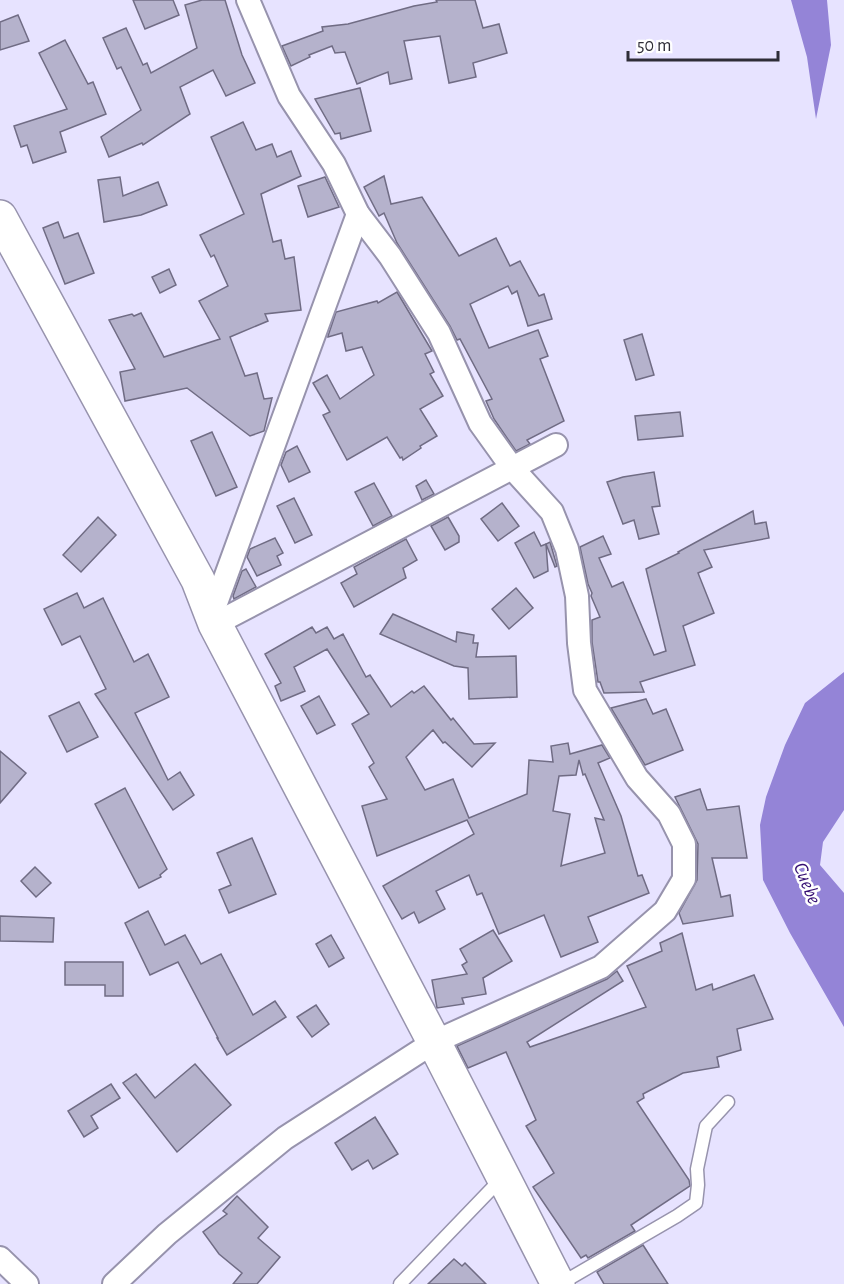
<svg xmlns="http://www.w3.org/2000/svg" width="844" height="1284" font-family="'Alegreya Sans',sans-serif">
  <rect width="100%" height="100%" fill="#e7e3ff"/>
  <!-- water -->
  <g fill="#9484d7">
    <polygon points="791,0 827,0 831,45 816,119 807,57"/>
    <polygon points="844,672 844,810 823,842 820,865 844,893 844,1027 790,933 763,880 760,825 766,797 785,745 805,703"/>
  </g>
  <!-- building -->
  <g fill="#b5b2cc" stroke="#706c84" stroke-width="1.5" fill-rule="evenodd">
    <polygon points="133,0 173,0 179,15 145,29"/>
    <polygon points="202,0 225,0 242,55 255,83 226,96 213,70 180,87 190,114 143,145 142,143 109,157 101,137 141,110 121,67 117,69 103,38 126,28 143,65 147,63 151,73 197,48 185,5"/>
    <polygon points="436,0 475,0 483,28 499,24 507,53 473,63 476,77 449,83 440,36 404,41 412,79 390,84 388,72 357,84 345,52 335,53 332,46 309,55 310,57 291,66 282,46 323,31 322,27 348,24 414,6 437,2"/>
    <polygon points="18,15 29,41 0,50 0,22"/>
    <polygon points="65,40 88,84 93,82 106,114 60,132 66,152 33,163 27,145 21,147 14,126 67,109 39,53"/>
    <polygon points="360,88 371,131 341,139 340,133 335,134 315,99"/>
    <polygon points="243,122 256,150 272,144 277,157 291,151 301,176 261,194 273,242 281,240 285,259 294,257 301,310 265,314 268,321 230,337 245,376 257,373 264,399 272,398 264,431 250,436 187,388 125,401 120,372 135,369 109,320 132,314 134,316 141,313 164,357 220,339 199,301 228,286 214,255 211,257 200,235 244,214 211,137"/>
    <polygon points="384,176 391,204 422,197 459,256 496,238 510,266 520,261 539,296 544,294 552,319 528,326 517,291 512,294 508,286 470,304 489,348 538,330 548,356 540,359 564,421 527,440 530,444 516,451 494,419 486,401 492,399 460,339 457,340 450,326 397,243 384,213 379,216 364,187"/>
    <polygon points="120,177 123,196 158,182 167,205 141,215 104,222 98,180"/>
    <polygon points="325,177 339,207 308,217 298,186"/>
    <polygon points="58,222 64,238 78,233 94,273 65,284 43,228"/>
    <polygon points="169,269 176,285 160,293 152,277"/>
    <polygon points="397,292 432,351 425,354 434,372 430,374 443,396 420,409 437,436 420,446 421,448 403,460 402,457 400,458 387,437 347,460 323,415 330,412 313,383 327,375 340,399 374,375 362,347 346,351 342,333 328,337 328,336 336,312 377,301 378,303"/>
    <polygon points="642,334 654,375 636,380 624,340"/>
    <polygon points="680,412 683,436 638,440 635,416"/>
    <polygon points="212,432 237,487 216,496 191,441"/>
    <polygon points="297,446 310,472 289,482 281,465 286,452"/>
    <polygon points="654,472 660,506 652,507 659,534 639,539 634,520 623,524 607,482 623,477"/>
    <polygon points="426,480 434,494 422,500 416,486"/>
    <polygon points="374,483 392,516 373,526 355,492"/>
    <polygon points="294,498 312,535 295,543 277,506"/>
    <polygon points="502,503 519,526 498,541 481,519"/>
    <polygon points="753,511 755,524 766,522 769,538 704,550 712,567 698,573 714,613 683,626 695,665 640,682 644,692 604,693 600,682 598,682 592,642 592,620 600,617 591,596 592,593 588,584 580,547 603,536 611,554 599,558 612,587 623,582 654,655 666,651 646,569 679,553 678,552"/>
    <polygon points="98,517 116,535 81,572 63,555"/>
    <polygon points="448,517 459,536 459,542 445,550 431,526"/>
    <polygon points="534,532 541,546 546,544 548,571 534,578 515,543"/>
    <polygon points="275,538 283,553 277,556 281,565 257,576 247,557 250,549"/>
    <polygon points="406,539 417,560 403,568 406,578 354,607 341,583 357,574 354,567"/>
    <polygon points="550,542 557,566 555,567 546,544"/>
    <polygon points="246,569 256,587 234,599 233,596 242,571"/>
    <polygon points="516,588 533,608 509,629 492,609"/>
    <polygon points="77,593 84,608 103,598 134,662 148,654 169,697 135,713 168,780 180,772 194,795 173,810 95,694 106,689 80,636 62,645 44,609"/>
    <polygon points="393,614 456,642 457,632 474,635 473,643 478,643 476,657 516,656 517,697 469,699 468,668 454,666 380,634"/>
    <path d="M312,627l4,6 11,-6 7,12 9,-5 23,43 4,-2 21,32 21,-16 2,2 10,-7 27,34 2,-2 21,26 21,-1 -23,24 -27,-25 -2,1 -10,-13 -27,27 19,33 28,-11 16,39 58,-24 2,-34 24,2 -2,-16 17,-3 2,11 32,-9 8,13 -12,5 23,53 17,60 4,-1 7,18 -61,24 10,25 -37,15 -17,-42 -45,19 -17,-41 -5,2 -8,-20 -33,16 9,18 -26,14 -5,-11 -12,7 -19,-33 91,-52 -7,-14 -90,36 -15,-50 25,-7 -18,-32 5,-4 -22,-39 17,-10 -42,-65 -33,18 11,24 -24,10 -6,-15 6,-3 -16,-29zM579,760l4,15 2,-1 19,46 -9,-2 10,35 -44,13 9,-52 -17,-3 6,-35 17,-1z"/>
    <polygon points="319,696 335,725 317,734 301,706"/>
    <polygon points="646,699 653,714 666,709 683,750 645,765 611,708"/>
    <polygon points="79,702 98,737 67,752 49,716"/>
    <polygon points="0,751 26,773 0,803"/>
    <polygon points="125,788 167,869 160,875 161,877 139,888 95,804"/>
    <polygon points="700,789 707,810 739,806 747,858 712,858 721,897 730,895 733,916 683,924 679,913 697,880 698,844 675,797"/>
    <polygon points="252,838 276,894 229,913 219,890 231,885 217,853"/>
    <polygon points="35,867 51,883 36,897 21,881"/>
    <polygon points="148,911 165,945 185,935 201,964 221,954 253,1015 275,1001 286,1017 227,1055 217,1038 218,1038 178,962 150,975 125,923"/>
    <polygon points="0,916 54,918 53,942 0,941"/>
    <polygon points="493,930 512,961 483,978 486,994 462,998 464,1004 437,1008 432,980 467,974 462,965 467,962 460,949"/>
    <polygon points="682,933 696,990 712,984 713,990 754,975 773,1019 737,1029 741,1050 717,1057 719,1067 683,1073 643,1094 644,1098 637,1102 689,1180 690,1186 631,1225 635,1231 588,1258 586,1255 581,1258 533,1187 554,1173 526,1126 536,1120 506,1052 468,1068 457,1046 607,979 617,971 623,981 527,1042 530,1047 646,1007 627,966 662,951 660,943"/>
    <polygon points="331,935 344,958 329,967 316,944"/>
    <polygon points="65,962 123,962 123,996 105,996 105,985 65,985"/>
    <polygon points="316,1005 329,1024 312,1037 297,1017"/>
    <polygon points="195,1064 231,1105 177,1152 123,1083 136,1074 155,1098"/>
    <polygon points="111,1084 120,1098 91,1116 98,1128 84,1137 68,1111"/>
    <polygon points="375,1117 398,1154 373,1169 368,1160 352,1170 335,1143"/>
    <polygon points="237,1196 268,1227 258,1238 280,1257 257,1284 233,1284 242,1273 219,1254 203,1232 227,1214 223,1211"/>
    <polygon points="643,1245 668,1284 604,1284 597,1272"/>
    <polygon points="454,1259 462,1266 465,1263 486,1284 428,1284"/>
  </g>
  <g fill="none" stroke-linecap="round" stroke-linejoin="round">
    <defs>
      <g id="service">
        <polyline points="400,1284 501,1179"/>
        <polyline points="560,1284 677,1216 696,1203 698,1185 697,1169 706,1126 728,1102"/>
      </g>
      <g id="minor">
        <polyline points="212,614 358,214"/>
        <polyline points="215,624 556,445"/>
        <polyline points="0,1258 27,1284"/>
        <polyline points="114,1284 167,1234 285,1138 434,1042 601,967 665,911 684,879 684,844 669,814 637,778 585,690 579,643 577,596 567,549 552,512 513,469 480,423 439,333 390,256 358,214 334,164 289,96 248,0"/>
      </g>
      <polyline id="secondary" points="0,217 198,580 215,624 434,1042 558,1284"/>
    </defs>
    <!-- service casing -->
    <use href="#service" stroke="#9793ad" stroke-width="15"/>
    <!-- minor casing -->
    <use href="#minor" stroke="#9793ad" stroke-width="26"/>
    <!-- secondary casing -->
    <use href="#secondary" stroke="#9793ad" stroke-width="36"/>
    <!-- service -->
    <use href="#service" stroke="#fff" stroke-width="12"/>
    <!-- minor -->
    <use href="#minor" stroke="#fff" stroke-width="22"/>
    <!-- secondary -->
    <use href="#secondary" stroke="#fff" stroke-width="33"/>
  </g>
  <g text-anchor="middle" stroke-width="5" stroke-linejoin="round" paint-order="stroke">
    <!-- water labels -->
    <g font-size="20" font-style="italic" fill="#350f73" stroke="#fff">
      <text transform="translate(808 883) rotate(68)" y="7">Cuebe</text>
    </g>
  </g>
  <!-- scale -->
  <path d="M628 51v9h150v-9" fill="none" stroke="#2e2d37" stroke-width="3"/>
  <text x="637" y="51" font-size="18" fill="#2e2d37" stroke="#ffffff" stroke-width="4.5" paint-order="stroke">50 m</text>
</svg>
